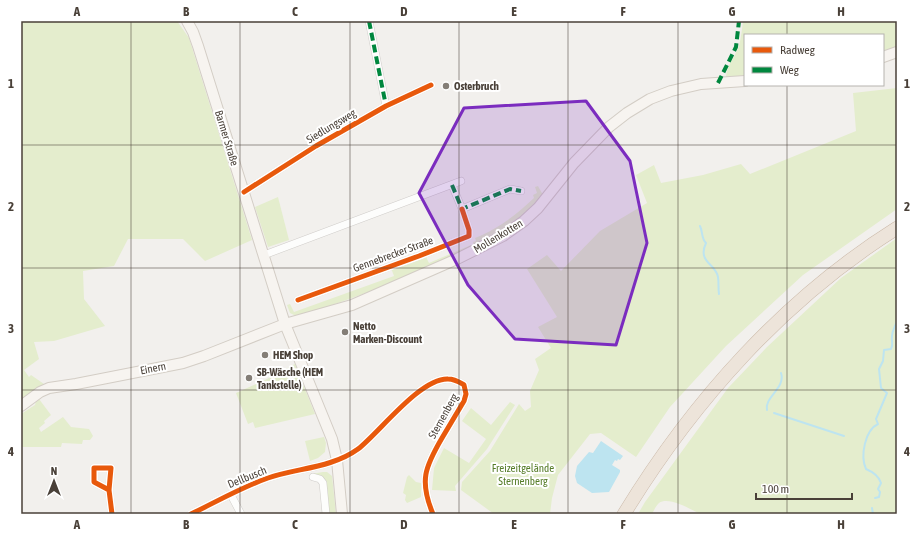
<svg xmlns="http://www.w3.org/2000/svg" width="918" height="535" font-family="'Asap Condensed',sans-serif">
  <rect width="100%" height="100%" fill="#f2f0ed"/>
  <!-- green -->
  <g fill="#e4edcd">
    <polygon points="21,21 177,21 189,38 252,240 205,261 183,239 128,239 114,266 83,271 84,299 105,326 54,341 34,342 39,359 24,370 29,377 31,375 44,384 21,400"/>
    <path d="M743,21h154v26l-14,5v-17h-138v41l-19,2c0,-12 9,-21 13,-32 2,-8 3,-17 4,-25z"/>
    <polygon points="897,88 897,209 803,275 726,346 670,407 636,457 601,433 590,434 558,475 552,498 550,514 494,514 461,490 462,482 490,451 519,404 525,411 531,407 530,391 539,370 535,359 551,348 538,327 557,317 527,269 547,255 561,271 600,231 647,203 636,175 654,165 661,183 703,175 741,164 750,174 856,131 853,93"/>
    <path d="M538,186l5,9c-18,22 -43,39 -69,51l-1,-4 3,-1 -1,-3c24,-10 40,-22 59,-40l-1,-3 4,-2 -2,-6z"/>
    <polygon points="278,197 289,240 268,247 255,207"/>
    <path d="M897,238v276h-196c-10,-4 -32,-18 -42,-11 -3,3 -5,7 -7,11h-14l7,-12 83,-114 39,-41 74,-69z"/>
    <path d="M471,245l1,2c-58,27 -115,52 -176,69l-6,-3 -3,-8 3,-1 4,8 100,-36 -3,-8 34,-13 4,8z"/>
    <polygon points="295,364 315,414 255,428 253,422 248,424 236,393 265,380"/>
    <polygon points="39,399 51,415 44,421 45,423 39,428 41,432 63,417 71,427 89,429 93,436 90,440 83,440 82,444 62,443 61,447 21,447 21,414 35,405 36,401"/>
    <polygon points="510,402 515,405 487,449 455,486 456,491 432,490 434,468 444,448 469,463 486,439 462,421 471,408 491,425"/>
    <polygon points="324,437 326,443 325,452 318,458 310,461 305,441"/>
    <polygon points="323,472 327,472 332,476 336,514 328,514 325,484 311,474"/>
    <polygon points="409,475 416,482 421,483 421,497 407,503 405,500 406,495 403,493 407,477"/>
  </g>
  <!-- water -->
  <polygon fill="#bde4f0" points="601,441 623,456 620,460 618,459 617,461 615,460 612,465 620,470 620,472 609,492 592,493 577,483 575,476 577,466 589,452 593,453"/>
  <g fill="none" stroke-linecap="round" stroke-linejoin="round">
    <!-- stream -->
    <g stroke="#bde4f0" stroke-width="2">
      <path d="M700,226c3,6 1,12 6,17 -9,19 10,21 12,34 1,6 0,11 1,17"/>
      <path d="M767,410c-3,-13 19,-22 14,-37"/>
      <polyline points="774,413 844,436"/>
      <path d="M875,498l4,-1 1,-5 -2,-3 3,-6c-2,-7 -8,-11 -15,-14 -6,-13 -1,-39 12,-45l-2,-5 11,-26 -6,-5 -2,-19 4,-8 1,-11 7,-1c3,-6 0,-7 1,-13 0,-6 4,-10 5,-16"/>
      <polyline points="872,508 873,514"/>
    </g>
    <defs>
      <g id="minor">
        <polyline points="369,21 386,106"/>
        <polyline points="452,185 462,209 510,189 521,191"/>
        <polyline points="244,192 316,146 386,106 431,85"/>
        <polyline points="264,255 461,181"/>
        <polyline points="298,300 419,256 469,236 469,230 462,209"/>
        <polyline points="313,477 320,479 323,483 326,514"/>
        <polyline points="109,490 94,482 94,468 111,468 109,490 112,514"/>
        <polyline points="231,495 241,514"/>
        <path d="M191,514c25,-12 51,-27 77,-36 29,-10 64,-10 90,-29 21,-16 62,-71 90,-70 7,0 11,3 16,6l2,9 -2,7c-7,12 -15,25 -22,37 -17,29 -23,43 -9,76"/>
      </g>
      <g id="secondary">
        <polyline points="187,21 193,32 198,46 285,324 332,439 337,460 342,514"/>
        <polyline points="883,57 897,52"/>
        <polyline points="21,406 40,392 49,388 76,384 183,363 204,356 285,324 352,305 457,259 503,236 524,221 538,208 574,163 609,127 627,113 650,99 671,91 701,84 745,81"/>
      </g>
      <path id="motorway" d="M624,514c69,-113 160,-215 273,-286"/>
    </defs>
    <!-- minor casing -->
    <use href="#minor" stroke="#d0cdca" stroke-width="8"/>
    <!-- secondary casing -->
    <use href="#secondary" stroke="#d3cdc5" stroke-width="12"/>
    <!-- motorway casing -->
    <use href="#motorway" stroke="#cab8a8" stroke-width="14"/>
    <!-- minor -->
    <use href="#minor" stroke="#fdfdfc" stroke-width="7"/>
    <!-- secondary -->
    <use href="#secondary" stroke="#f7f4f0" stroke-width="10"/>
    <!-- motorway -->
    <use href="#motorway" stroke="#ede4da" stroke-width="13"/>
    <!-- quiet -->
    <g stroke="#00873e" stroke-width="4" stroke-dasharray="8 4" stroke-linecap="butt">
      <polyline points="369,21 386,106"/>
      <polyline points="718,83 736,47 739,21"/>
      <polyline points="452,185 462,209 510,189 521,191"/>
    </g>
    <defs>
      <g id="cycleway">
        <polyline points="244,192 316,146 386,106 431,85"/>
        <polyline points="298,300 419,256 469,236 469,230 462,209"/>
        <polyline points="109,490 94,482 94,468 111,468 109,490 112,514"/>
        <path d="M191,514c25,-12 51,-27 77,-36 29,-10 64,-10 90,-29 21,-16 62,-71 90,-70 7,0 11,3 16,6l2,9 -2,7c-7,12 -15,25 -22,37 -17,29 -23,43 -9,76"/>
      </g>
    </defs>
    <!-- cycleway casing -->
    <use href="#cycleway" stroke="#fff" stroke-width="8"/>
    <!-- cycleway -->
    <use href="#cycleway" stroke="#e8590c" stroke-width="5"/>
  </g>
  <!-- marked area -->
  <path fill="#7b2cbf" fill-opacity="0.2" stroke="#7b2cbf" stroke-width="3" stroke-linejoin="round" d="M586,101l44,60 17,82 -31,102 -101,-6 -47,-54 -49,-92 45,-85z"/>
  <!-- grid -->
  <path fill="none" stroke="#494038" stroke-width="1" stroke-opacity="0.55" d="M131,21v493M240,21v493M350,21v493M459,21v493M568,21v493M678,21v493M787,21v14M787,85v429M21,145h876M21,268h876M21,390h876"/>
  <!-- markers -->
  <g fill="#847e77" stroke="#fff" stroke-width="1.5">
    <circle cx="446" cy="86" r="4"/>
    <circle cx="345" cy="332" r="4"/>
    <circle cx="265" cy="355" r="4"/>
    <circle cx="249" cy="378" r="4"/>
  </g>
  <g text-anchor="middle" stroke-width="4" stroke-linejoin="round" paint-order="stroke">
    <!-- poi labels -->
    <g font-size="11" font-weight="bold" fill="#494038" stroke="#fff" text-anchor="start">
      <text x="454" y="90">Osterbruch</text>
      <text x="353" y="330">Netto<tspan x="353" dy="13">Marken-Discount</tspan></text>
      <text x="273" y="359">HEM Shop</text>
      <text x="257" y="376">SB-Wäsche (HEM<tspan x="257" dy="13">Tankstelle)</tspan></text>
    </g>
    <!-- street labels -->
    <g font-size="11" fill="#494038" stroke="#fff">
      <text transform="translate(331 126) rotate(-31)" y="4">Siedlungsweg</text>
      <text transform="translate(227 138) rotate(73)" y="4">Barmer Straße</text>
      <text transform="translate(498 236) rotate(-31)" y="4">Mollenkotten</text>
      <text transform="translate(393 254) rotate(-20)" y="4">Gennebrecker Straße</text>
      <text transform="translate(153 368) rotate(-11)" y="4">Einern</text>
      <text transform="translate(443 416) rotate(-61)" y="4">Sternenberg</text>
      <text transform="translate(247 477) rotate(-22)" y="4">Dellbusch</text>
    </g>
    <!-- park labels -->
    <g font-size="11" fill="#567d29" stroke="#fff">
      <text x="523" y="472">Freizeitgelände<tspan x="523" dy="13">Sternenberg</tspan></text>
    </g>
  </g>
  <!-- border -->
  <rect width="918" height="535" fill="none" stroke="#ffffff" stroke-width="44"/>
  <!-- legend -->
  <rect x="744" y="34" width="140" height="52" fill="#ffffff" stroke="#b6b3af"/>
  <rect x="752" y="47" width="20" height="6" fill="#e8590c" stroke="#b6b3af"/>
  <text x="780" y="54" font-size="12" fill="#494038">Radweg</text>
  <rect x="752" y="67" width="20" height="6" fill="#00873e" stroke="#b6b3af"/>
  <text x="780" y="74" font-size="12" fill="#494038">Weg</text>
  <!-- north arrow -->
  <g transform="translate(54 481)" stroke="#ffffff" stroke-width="3" paint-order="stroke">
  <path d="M0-3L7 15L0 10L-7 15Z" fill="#494038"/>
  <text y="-6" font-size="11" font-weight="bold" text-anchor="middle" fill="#494038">N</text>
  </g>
  <!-- scale -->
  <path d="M756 493v6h96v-6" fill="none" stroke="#494038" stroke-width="2"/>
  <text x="762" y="493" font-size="12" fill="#494038" stroke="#ffffff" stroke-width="3" paint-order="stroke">100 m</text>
  <rect x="22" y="22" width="874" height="491" fill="none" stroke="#494038" stroke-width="1.5"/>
  <g font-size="13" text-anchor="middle" font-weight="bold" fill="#494038">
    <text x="77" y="16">A</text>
    <text x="186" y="16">B</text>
    <text x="295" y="16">C</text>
    <text x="404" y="16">D</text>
    <text x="514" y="16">E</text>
    <text x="623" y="16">F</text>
    <text x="732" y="16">G</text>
    <text x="841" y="16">H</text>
    <text x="11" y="88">1</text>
    <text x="907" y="88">1</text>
    <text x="11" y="211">2</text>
    <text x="907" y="211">2</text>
    <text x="11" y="333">3</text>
    <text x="907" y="333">3</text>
    <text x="11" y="456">4</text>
    <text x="907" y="456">4</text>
    <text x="77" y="529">A</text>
    <text x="186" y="529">B</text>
    <text x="295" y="529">C</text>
    <text x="404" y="529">D</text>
    <text x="514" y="529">E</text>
    <text x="623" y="529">F</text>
    <text x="732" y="529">G</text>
    <text x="841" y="529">H</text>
  </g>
</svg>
